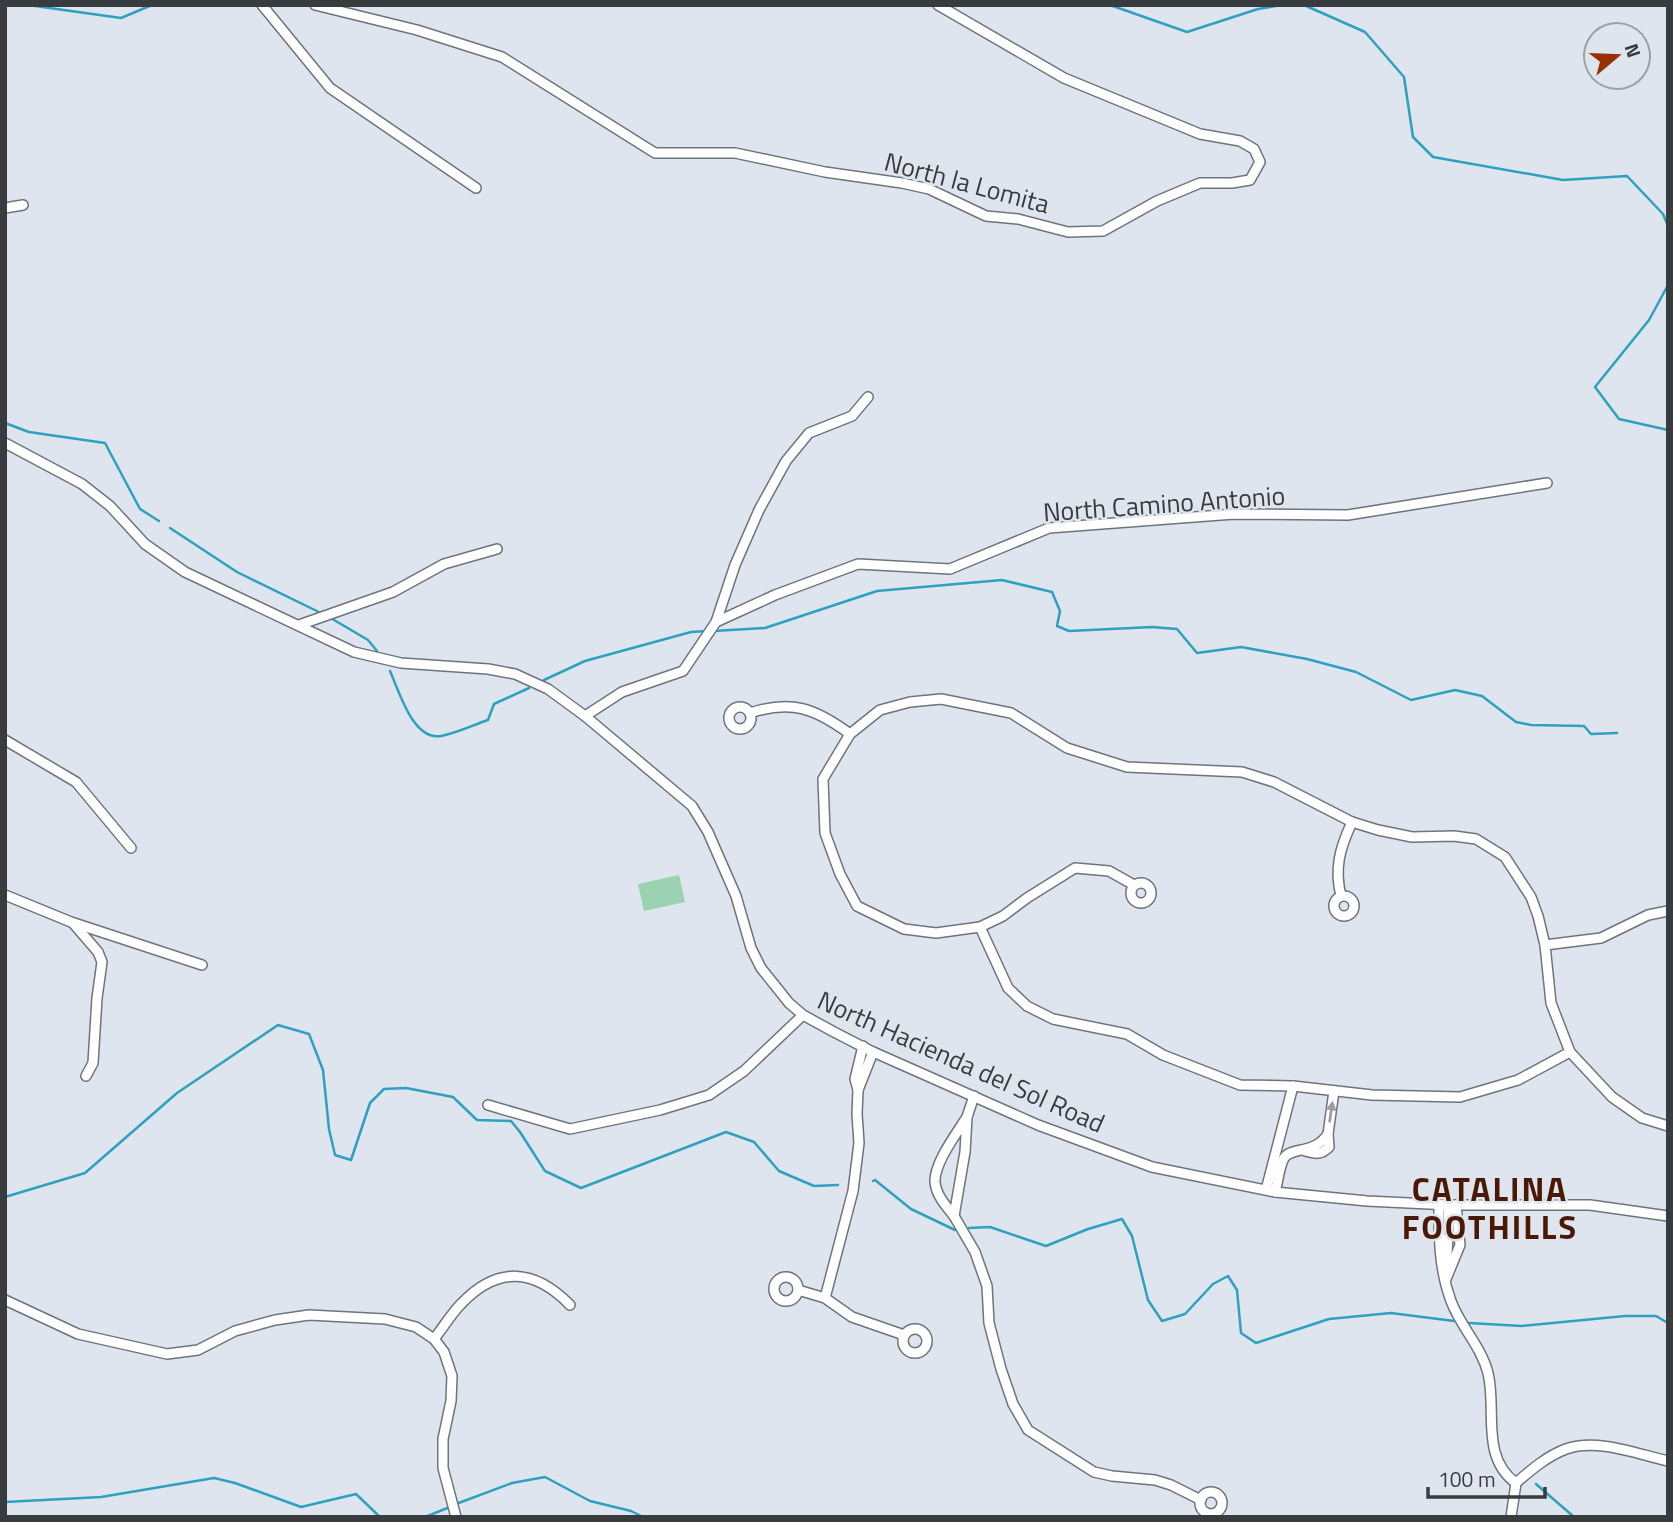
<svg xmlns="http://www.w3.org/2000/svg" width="1673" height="1522" font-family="'Titillium Web',sans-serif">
  <rect width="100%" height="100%" fill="#dfe5ee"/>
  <!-- grass -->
  <polygon fill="#9bd3b2" points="679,875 685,902 644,911 638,884"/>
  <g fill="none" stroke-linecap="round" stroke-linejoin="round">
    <!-- stream -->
    <g stroke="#2da1bf" stroke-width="2.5">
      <polyline points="28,5 121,18 152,5"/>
      <polyline points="1110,5 1187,32 1258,9 1282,5"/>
      <polyline points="1304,5 1365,32 1404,77 1413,137 1433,157 1563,180 1627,176 1663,214 1668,226"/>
      <polyline points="1668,285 1649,320 1595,387 1619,419 1668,430"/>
      <polyline points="5,423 29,432 105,443 140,509 159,521"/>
      <polyline points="170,528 237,572 323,614"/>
      <polyline points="329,617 368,640 377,651"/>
      <polyline points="714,631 765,628 877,591 1002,580 1052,592 1060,611 1057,626 1069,631 1152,627 1177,629 1197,653 1241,647 1307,659 1356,672 1411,700 1455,690 1482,696 1516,722 1531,725 1584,726 1591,734 1617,733"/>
      <path d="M390,671c9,20 23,70 51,65 16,-3 32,-11 47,-16l6,-16 35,-16"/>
      <polyline points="544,680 585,661 691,632 707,631"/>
      <polyline points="873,1181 875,1180 911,1209 955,1230"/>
      <polyline points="5,1197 85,1173 177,1093 278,1025 309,1034 323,1070 329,1129 335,1155 351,1160 370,1103 384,1089 406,1088 453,1097 477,1120 511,1121 520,1132 545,1171 581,1188 726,1132 754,1142 779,1171 814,1186 838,1185"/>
      <polyline points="969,1228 990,1227 1046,1246 1088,1229 1122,1219 1132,1236 1148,1300 1162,1321 1185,1314 1213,1284 1228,1276 1237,1290 1241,1333 1256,1343 1329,1319 1391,1313 1454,1321"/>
      <polyline points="1469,1323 1522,1326 1625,1316 1656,1316 1668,1323"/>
      <polyline points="1536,1484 1574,1517"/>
      <polyline points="5,1502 101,1497 214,1478 235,1483 301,1507 356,1494 380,1517"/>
      <polyline points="456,1504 512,1483 545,1477 590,1501 631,1511 643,1517"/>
      <polyline points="425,1517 450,1507"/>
    </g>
    <defs>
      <g id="minor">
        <polyline points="262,5 330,88 476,188"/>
        <polyline points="315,5 417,30 502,57 655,153 735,153 825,172 902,183 929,189 986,216 1018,219 1068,232 1103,231 1157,201 1200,183 1232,183 1250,180 1260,162 1254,149 1240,141 1200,134 1064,78 938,5"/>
        <polyline points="5,208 23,205"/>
        <polyline points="5,443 82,484 110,506 145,544 185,572 354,652 401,663 488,669 515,674 548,689 585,716 692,806 708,832 736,896 751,948 761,968 789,1003 803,1015 834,1032 871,1051 1038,1125 1152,1167 1275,1192 1367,1201 1450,1205 1590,1205 1668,1216"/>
        <polyline points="716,622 735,565 759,510 786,461 809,433 852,416 868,397"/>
        <polyline points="299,625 393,592 444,564 497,549"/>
        <circle cx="740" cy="718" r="11"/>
        <path d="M750,713c42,-14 66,-4 100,21"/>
        <polyline points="585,716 622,692 683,671 716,622 775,595 858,564 950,569 1049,528 1234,514 1348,515 1547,483"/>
        <polyline points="5,740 76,782 131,848"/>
        <circle cx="1141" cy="893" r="10"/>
        <polyline points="1134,885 1109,871 1075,868 1027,898 1003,916 980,927 936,933 904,929 857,906 840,874 825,833 823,779 850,734 880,710 910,702 941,699 1011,713 1067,748 1127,767 1242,772 1274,782 1352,822 1378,830 1412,837 1454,836 1476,839 1505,857 1531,897 1538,916 1545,945 1551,1003 1570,1052 1612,1097 1642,1118 1668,1126"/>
        <polyline points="5,895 71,922 202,965"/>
        <circle cx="1344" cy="906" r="10"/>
        <path d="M1341,896c-7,-28 -1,-48 11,-74"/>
        <polyline points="73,923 98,952 102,962 97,998 93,1063 86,1076"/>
        <polyline points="980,927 1008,988 1027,1006 1053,1019 1127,1034 1163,1055 1240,1085 1293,1086 1372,1095 1460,1097 1518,1080 1570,1052"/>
        <polyline points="1545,945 1601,938 1648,915 1668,911"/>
        <polyline points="858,1090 873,1052"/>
        <polyline points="488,1105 570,1129 660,1110 709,1095 744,1071 803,1015"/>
        <path d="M967,1117l-2,35 -11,64c-8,-10 -18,-21 -19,-34 -1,-19 22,-49 32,-65z"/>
        <polyline points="967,1117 974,1096"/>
        <path d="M1305,1151c11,3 16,4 24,-4l-1,-13 6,-43"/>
        <polyline points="1266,1190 1293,1086"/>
        <path d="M1275,1192c3,-10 4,-25 9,-34 8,-12 30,-3 44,-24"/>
        <path d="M1439,1205c0,33 0,64 12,96 9,25 30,45 37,72 9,37 -8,84 28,110"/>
        <polyline points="1448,1205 1449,1228"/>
        <polyline points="954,1216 975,1252 987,1286 989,1323 1001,1369 1013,1404 1028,1430 1094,1472 1112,1476 1155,1480 1171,1485 1201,1500"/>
        <polyline points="1446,1271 1448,1237"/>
        <circle cx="786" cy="1289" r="12"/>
        <polyline points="1446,1279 1460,1245 1456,1205"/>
        <polyline points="798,1290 825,1298 852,1317 904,1335"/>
        <polyline points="825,1298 853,1191 859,1143 857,1114 858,1090 855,1079 863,1046"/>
        <polyline points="5,1300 78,1334 167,1354 198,1350 235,1331 275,1320 309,1315 385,1319 416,1327 434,1339 444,1352 452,1376 451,1401 443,1439 443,1468 456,1517"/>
        <circle cx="915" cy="1341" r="12"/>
        <path d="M434,1339c9,-11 17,-25 27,-35 37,-39 74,-35 109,1"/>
        <circle cx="1211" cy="1503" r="11"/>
        <path d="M1511,1517l5,-34c15,-13 31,-27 50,-34 31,-11 71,5 102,12"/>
      </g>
    </defs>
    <!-- minor casing -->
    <use href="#minor" stroke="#6e747c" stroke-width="12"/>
    <!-- minor -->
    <use href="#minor" stroke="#fff" stroke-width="9"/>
  </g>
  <!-- one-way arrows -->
  <defs><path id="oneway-solid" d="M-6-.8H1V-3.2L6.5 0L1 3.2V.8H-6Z" transform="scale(1.75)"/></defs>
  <use fill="#9c9e9f" href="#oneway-solid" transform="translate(1331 1112) rotate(-82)"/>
  <g text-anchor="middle" stroke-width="5" stroke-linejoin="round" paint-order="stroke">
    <!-- street labels -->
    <g font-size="26" fill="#393c3f" stroke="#dfe5ee">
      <text transform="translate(967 183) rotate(15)" y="9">North la Lomita</text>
      <text transform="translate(1164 504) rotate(-4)" y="9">North Camino Antonio</text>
      <text transform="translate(961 1062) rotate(24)" y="9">North Hacienda del Sol Road</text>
    </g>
    <!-- district labels -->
    <g font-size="33" font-weight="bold" letter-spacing="2" fill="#4a1905" stroke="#dfe5ee">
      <text x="1490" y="1201">CATALINA<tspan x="1490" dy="38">FOOTHILLS</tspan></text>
    </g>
  </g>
  <!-- border -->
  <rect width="1673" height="1522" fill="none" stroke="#393c3f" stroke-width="14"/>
  <!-- north arrow -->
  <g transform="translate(1617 56) rotate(71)"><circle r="33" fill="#dfe5ee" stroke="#9da1a8" stroke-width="2"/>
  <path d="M0-5L12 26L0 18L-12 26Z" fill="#963200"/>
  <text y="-10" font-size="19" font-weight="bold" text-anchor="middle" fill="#393c3f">N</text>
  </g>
  <!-- scale -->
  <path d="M1428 1487v10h117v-10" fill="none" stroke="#393c3f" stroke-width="3.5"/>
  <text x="1438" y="1487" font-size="21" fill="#393c3f" stroke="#dfe5ee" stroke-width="5" paint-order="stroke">100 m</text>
</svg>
